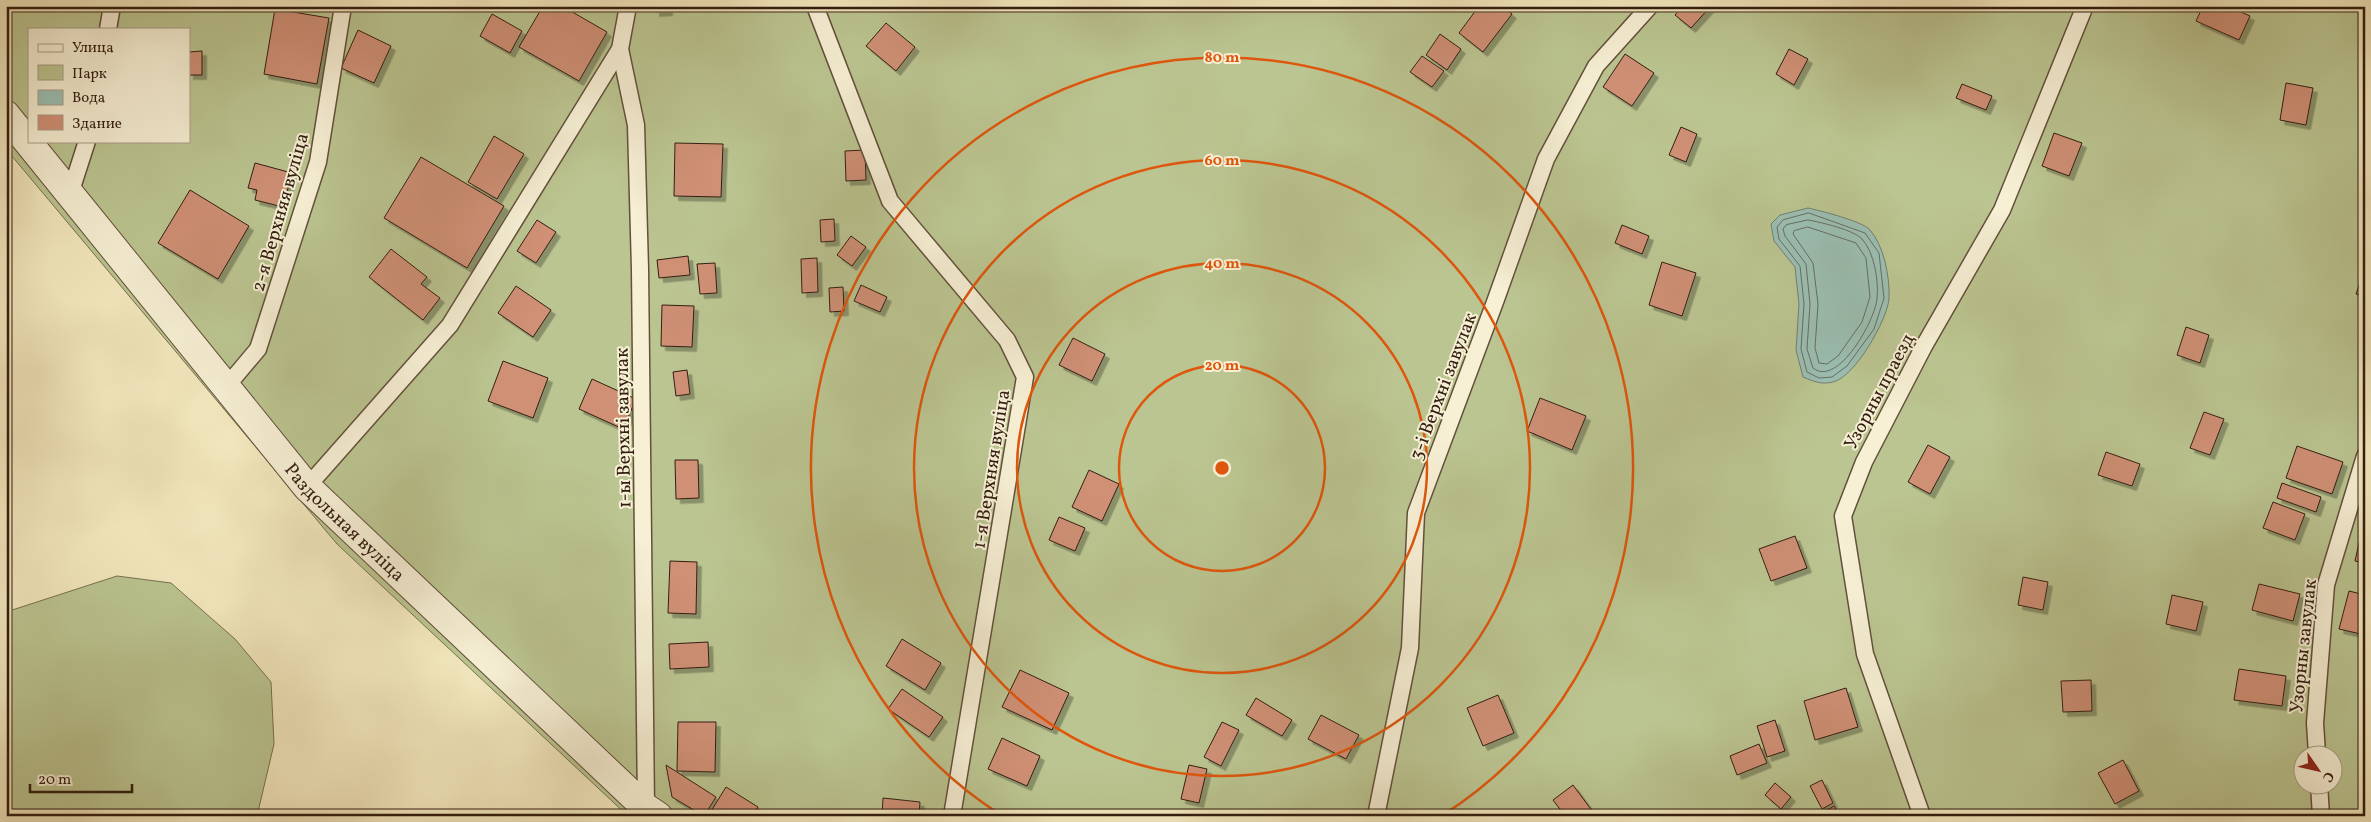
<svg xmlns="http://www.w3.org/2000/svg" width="2371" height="822" font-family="Vollkorn,serif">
  <defs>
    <filter id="shadow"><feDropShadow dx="4.5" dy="4.5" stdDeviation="0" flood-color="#0004"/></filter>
  </defs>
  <rect width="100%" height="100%" fill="#f3e8be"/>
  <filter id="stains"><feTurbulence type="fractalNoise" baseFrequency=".004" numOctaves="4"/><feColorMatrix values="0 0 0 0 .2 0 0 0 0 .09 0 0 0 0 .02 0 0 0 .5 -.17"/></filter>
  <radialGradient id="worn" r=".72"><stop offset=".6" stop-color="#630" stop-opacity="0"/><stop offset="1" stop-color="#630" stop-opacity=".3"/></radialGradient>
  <!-- green -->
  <g fill="#bbc591" stroke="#777151" fill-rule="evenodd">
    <path d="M6,6h2359v810h-1737l-291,-272 -331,-395zM29,29h160v112h-160zM2304,754h30v30h-30z"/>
    <polygon points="117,576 171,583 235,639 271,682 274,744 257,816 6,816 6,612"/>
  </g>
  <!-- water -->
  <path fill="#9bc0b4" stroke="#717f73" d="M1808,208c13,3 54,13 62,22 14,16 20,47 19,69 -2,21 -34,78 -56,83 -12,3 -20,-1 -30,-5l-7,-27 3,-46 -4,-37 -21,-26 -3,-17 9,-9z"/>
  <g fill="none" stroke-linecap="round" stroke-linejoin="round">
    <!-- shore -->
    <g stroke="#676e62" stroke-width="1">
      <polygon points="1809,213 1865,233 1879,253 1884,298 1874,329 1847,366 1832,377 1819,378 1807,372 1801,349 1804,304 1800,266 1779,239 1777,227 1783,220"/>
      <path d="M1808,220c12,2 46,10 54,19 12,13 17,42 15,59 -1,21 -39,90 -64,70l-6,-19 3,-45 -4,-40 -21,-28 -2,-7 3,-4z"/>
      <polygon points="1808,227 1856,243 1866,258 1870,297 1862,322 1838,356 1827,364 1819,363 1815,348 1818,304 1813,263 1793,234 1794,231"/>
    </g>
  </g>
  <!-- building -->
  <g fill="#cf9076" stroke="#331d11" filter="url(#shadow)">
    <polygon points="543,6 562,6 607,32 579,81 519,47"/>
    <polygon points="655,6 668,6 668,11 655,12"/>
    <polygon points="1479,6 1502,6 1512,14 1483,52 1459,33"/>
    <polygon points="1683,6 1711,6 1691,28 1675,15"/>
    <polygon points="2203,6 2227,6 2250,16 2239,40 2196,21"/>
    <polygon points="275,9 329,18 317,84 264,74"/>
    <polygon points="492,14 522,31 510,53 480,36"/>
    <polygon points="886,23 915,47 896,71 866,46"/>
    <polygon points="358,30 391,46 374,83 341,68"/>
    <polygon points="1440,34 1461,49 1447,70 1426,55"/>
    <polygon points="1789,49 1808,59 1794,85 1776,74"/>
    <polygon points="202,51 202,75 189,75 189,52"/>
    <polygon points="1625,54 1654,73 1632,106 1603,87"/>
    <polygon points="1422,56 1444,71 1432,87 1410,72"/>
    <polygon points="2286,83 2313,88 2306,125 2280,120"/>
    <polygon points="1962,84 1992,96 1986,110 1956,98"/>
    <polygon points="1681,127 1697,134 1686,162 1669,155"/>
    <polygon points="2054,133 2082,143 2069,176 2042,166"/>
    <polygon points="494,136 524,154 497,199 468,182"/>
    <polygon points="675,143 723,144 721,197 674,196"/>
    <polygon points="865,150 866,180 846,181 845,151"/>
    <polygon points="421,157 504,206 467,268 384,218"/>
    <polygon points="255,163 292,173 283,207 255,200 257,190 248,188"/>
    <polygon points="190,190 249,226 218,279 158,243"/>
    <polygon points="834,219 835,241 821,242 820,220"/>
    <polygon points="537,220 556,232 536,263 517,251"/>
    <polygon points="1622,225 1649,236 1642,254 1615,243"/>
    <polygon points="851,236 866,247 852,266 837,255"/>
    <polygon points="391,249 427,277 421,284 440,298 423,320 369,277"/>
    <polygon points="688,256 690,275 659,278 657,260"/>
    <polygon points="817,258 818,292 802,293 801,259"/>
    <polygon points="1662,262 1696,273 1682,316 1649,305"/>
    <polygon points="715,263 717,293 700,294 697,264"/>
    <polygon points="2365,269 2365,297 2356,294"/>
    <polygon points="861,285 887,297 880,312 854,301"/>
    <polygon points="516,286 551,310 533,337 498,313"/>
    <polygon points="843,287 844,311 830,312 829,288"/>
    <polygon points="662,305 694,306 692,347 661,346"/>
    <polygon points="2186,327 2209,335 2200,363 2177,355"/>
    <polygon points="1073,338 1105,354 1092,381 1059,365"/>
    <polygon points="503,361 548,378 533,418 488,401"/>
    <polygon points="687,370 690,394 676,396 673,372"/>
    <polygon points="592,379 636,399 623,429 579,409"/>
    <polygon points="1540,398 1586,416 1572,450 1527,431"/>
    <polygon points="2204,412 2224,419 2210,455 2190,448"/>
    <polygon points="1928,445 1950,457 1930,494 1908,482"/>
    <polygon points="2297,446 2343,462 2332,494 2286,478"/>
    <polygon points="2106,452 2140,464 2132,486 2098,475"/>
    <polygon points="675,460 698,460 699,498 676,499"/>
    <polygon points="1089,470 1119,484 1102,521 1072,507"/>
    <polygon points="2282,483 2321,497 2316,512 2277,498"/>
    <polygon points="2273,502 2305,514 2295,540 2263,528"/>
    <polygon points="1059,517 1085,528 1075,551 1049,540"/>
    <polygon points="2361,534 2365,535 2365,563 2355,561"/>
    <polygon points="1795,536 1807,568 1771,581 1759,549"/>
    <polygon points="670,561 697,562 696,614 668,613"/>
    <polygon points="2023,577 2048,582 2043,610 2018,605"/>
    <polygon points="2259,584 2300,594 2293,621 2252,610"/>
    <polygon points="2349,591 2365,595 2365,635 2339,629"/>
    <polygon points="2172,595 2203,602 2196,631 2166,624"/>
    <polygon points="902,639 941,663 925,690 886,666"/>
    <polygon points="708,642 709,667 670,669 669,644"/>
    <polygon points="2239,669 2286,676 2282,706 2234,700"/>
    <polygon points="1020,670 1069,693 1052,730 1002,707"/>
    <polygon points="2091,680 2092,711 2063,712 2061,681"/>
    <polygon points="1846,688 1858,727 1815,740 1804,701"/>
    <polygon points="902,689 943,717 929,737 888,709"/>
    <polygon points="1498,695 1514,733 1483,746 1467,708"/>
    <polygon points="1256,698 1292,720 1282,736 1246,715"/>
    <polygon points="1321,715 1359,735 1346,759 1308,739"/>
    <polygon points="1775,720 1785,751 1767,757 1757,726"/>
    <polygon points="678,722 716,722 715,772 677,771"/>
    <polygon points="1222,722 1239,730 1221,766 1204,757"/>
    <polygon points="1002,738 1040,756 1027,786 988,769"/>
    <polygon points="1759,744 1767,763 1737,775 1730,756"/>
    <polygon points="2123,760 2139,791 2115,804 2098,773"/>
    <polygon points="666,765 716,797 704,816 672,797"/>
    <polygon points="1189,765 1207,769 1199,803 1181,799"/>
    <polygon points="1822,780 1833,803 1822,809 1810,786"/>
    <polygon points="1775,783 1791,797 1781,809 1765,795"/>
    <polygon points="1573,785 1596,816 1565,816 1553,800"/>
    <polygon points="726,787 758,807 753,816 708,816"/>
    <polygon points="883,798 920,802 919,816 882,816"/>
    <polygon points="1834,806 1840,816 1818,816"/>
  </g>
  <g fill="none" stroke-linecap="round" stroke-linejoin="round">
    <defs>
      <g id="lane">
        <polyline points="815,6 890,201 1007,340 1025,377 952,816"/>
        <polyline points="108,29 112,6"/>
        <polyline points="620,49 636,125 640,269 646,808"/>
        <polyline points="70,194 87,141"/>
        <polyline points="226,387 258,349 318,162 343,6"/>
        <polyline points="307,487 450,325 620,49 628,6"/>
        <polyline points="2317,754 2315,723 2326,585 2365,456"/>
        <polyline points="2319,784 2321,816"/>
        <polyline points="1376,816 1410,648 1416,513 1495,302 1546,159 1596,66 1650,6"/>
        <polyline points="1922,816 1865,654 1843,516 1864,462 1924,346 2002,210 2085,6"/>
      </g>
      <g id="street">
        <path id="s1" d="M6,115l301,372 339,321 12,8"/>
      </g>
    </defs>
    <!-- lane casing -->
    <use href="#lane" stroke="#63503c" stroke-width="19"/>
    <!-- street casing -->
    <use href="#street" stroke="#63503c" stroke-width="30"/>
    <!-- lane -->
    <use href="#lane" stroke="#f7f0d5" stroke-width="16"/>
    <!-- street -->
    <use href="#street" stroke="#f7f0d5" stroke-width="28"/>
  </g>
  <!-- distance rings -->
  <g fill="none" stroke="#df560c" stroke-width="2.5">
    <circle cx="1222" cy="468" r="103"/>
    <circle cx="1222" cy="468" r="205"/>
    <circle cx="1222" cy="468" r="308"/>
    <path d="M1001 815A411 411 0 1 1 1443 815"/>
  </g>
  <g text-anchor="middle" stroke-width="4" stroke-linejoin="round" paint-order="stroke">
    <!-- street labels -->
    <g font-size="19" fill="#331d11" stroke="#f7f0d5">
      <text transform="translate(279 212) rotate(-74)" y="7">2-я Верхняя вуліца</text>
      <text transform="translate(1442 386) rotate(-69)" y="7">3-і Верхні завулак</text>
      <text transform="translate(1878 391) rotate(-62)" y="7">Узорны праезд</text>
      <text transform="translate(622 428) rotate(-91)" y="7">1-ы Верхні завулак</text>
      <text transform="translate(990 469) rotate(-81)" y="7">1-я Верхняя вуліца</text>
      <text dy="7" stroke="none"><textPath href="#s1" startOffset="530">Раздольная вуліца</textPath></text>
      <text transform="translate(2302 646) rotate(-84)" y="7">Узорны завулак</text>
    </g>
  </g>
  <circle cx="1222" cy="468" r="8" fill="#df560c" stroke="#f7f0d5" stroke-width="2.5"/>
  <g font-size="15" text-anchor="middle" font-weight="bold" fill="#df560c" stroke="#f7f0d5" stroke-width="4" stroke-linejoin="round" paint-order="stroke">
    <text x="1222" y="62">80 m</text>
    <text x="1222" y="165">60 m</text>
    <text x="1222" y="268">40 m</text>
    <text x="1222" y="370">20 m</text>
  </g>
  <!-- margin -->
  <rect width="2371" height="822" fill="none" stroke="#f3e8be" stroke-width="25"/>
  <rect x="8" y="8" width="2356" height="807" fill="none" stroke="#331d11" stroke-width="2.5"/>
  <rect x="12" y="12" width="2346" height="797" fill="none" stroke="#331d11"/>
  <!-- legend -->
  <rect x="28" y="28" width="162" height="115" fill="#f7f0d5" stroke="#a99c87"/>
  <rect x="38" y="44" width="25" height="8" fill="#f7f0d5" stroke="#a99c87"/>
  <text x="72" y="52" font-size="15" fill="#331d11">Улица</text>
  <rect x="38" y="65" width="25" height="15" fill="#bbc591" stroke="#a99c87"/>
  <text x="72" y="78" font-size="15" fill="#331d11">Парк</text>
  <rect x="38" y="90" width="25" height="15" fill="#9bc0b4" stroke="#a99c87"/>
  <text x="72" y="102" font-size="15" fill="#331d11">Вода</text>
  <rect x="38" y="115" width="25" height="15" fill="#cf9076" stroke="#a99c87"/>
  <text x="72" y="128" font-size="15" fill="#331d11">Здание</text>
  <!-- north arrow -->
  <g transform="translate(2318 770) rotate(124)"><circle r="24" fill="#f7f0d5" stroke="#a99c87"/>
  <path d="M0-4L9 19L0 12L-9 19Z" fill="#8f2418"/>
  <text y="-8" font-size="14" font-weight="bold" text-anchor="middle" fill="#331d11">С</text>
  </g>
  <!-- scale -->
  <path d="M30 784v8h102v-8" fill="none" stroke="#331d11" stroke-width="2.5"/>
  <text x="38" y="784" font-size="15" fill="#331d11" stroke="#f7f0d5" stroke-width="4" paint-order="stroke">20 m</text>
  <rect width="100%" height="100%" filter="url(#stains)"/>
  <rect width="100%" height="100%" fill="url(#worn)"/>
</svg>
